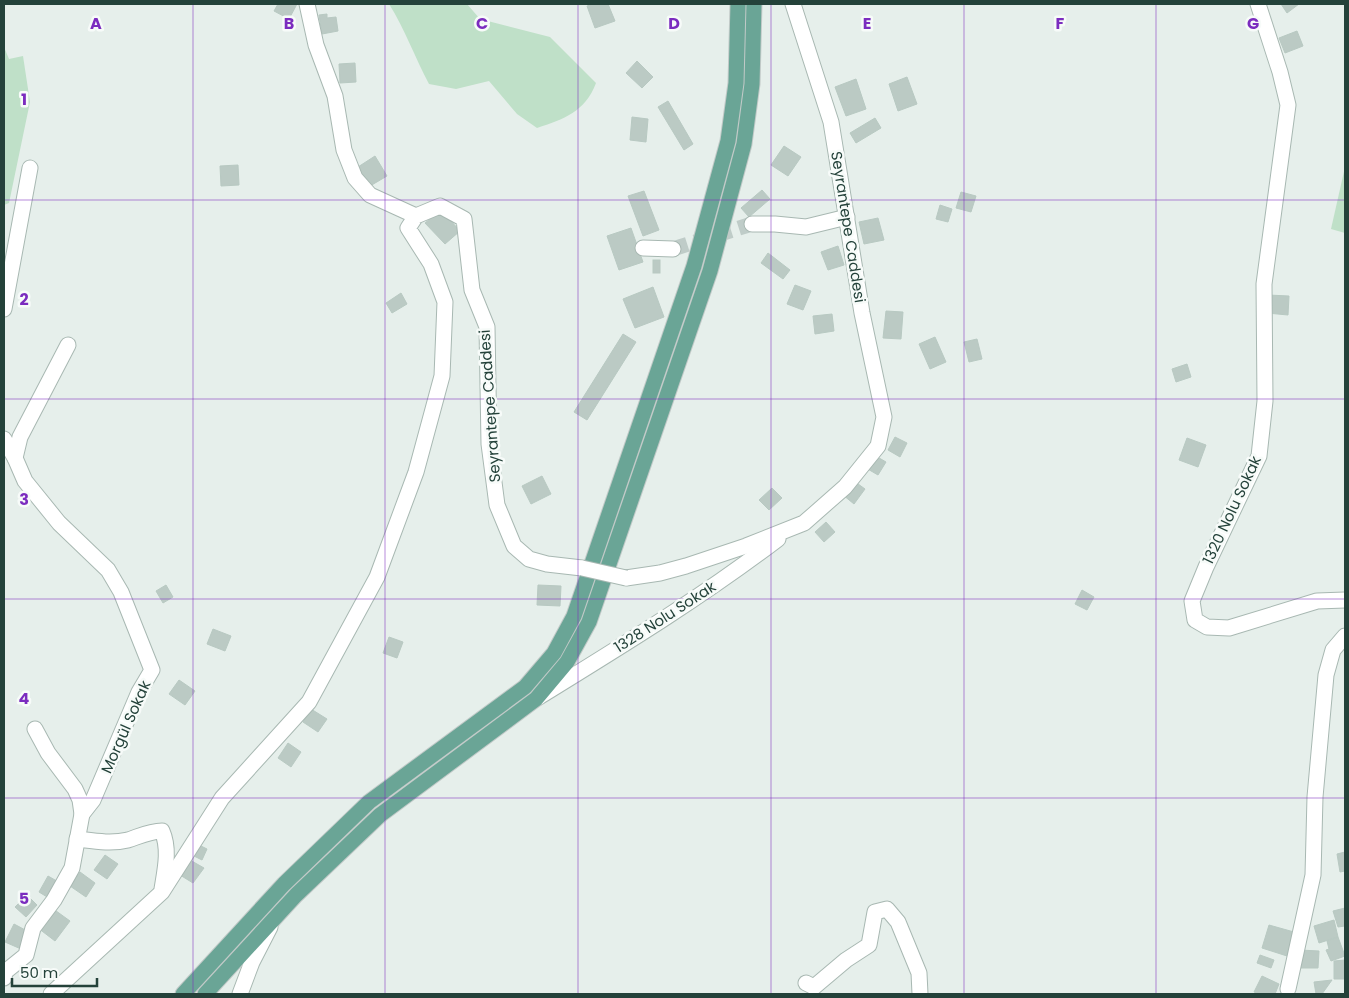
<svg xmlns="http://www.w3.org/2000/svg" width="1349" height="998" font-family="Poppins,sans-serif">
  <rect width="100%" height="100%" fill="#e6efeb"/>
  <!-- green -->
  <g fill="#bfe0c8">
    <path d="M389,4h78l13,15 70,18 46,46c-11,29 -32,36 -59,45l-20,-14 -28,-33 -33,8 -27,-5c-14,-26 -24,-55 -40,-80z"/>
    <polygon points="4,47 9,59 23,56 30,102 9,203 4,205"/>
    <polygon points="1345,167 1345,233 1331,229"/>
  </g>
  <!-- building -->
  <g fill="#bbcac4" stroke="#b8c9c2">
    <polygon points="278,4 297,4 289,19 274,11"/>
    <polygon points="593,4 608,4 615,21 595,28 587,6"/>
    <polygon points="1281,4 1299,4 1287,13"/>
    <polygon points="327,14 327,18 336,17 338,31 322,34 319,15"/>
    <polygon points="1297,31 1303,46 1285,53 1279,38"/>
    <polygon points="637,61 653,77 642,88 626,73"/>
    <polygon points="355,63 356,82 340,83 339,64"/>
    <polygon points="907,77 917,104 898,111 889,84"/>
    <polygon points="856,79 866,109 846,116 835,87"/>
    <polygon points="668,101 693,144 684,150 658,107"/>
    <polygon points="632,117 648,119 646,142 630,140"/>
    <polygon points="875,118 881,128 856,143 850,133"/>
    <polygon points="784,146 801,157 788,176 771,165"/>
    <polygon points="375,156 387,176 370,186 358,167"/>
    <polygon points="238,165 239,185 221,186 220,166"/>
    <polygon points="762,190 770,199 749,217 741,208"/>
    <polygon points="644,191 659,230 643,236 628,196"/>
    <polygon points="961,192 976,196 971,212 956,208"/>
    <polygon points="940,205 952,209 948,222 936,219"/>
    <polygon points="441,210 460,231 445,244 425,223"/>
    <polygon points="878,218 884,240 864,244 859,222"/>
    <polygon points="631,228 643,262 619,270 607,236"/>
    <polygon points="838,246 844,265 828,270 821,252"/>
    <polygon points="768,253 790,270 783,279 761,263"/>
    <rect x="653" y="260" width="7" height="13"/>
    <polygon points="795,285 811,291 803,310 787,304"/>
    <polygon points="653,287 664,317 635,328 623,299"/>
    <polygon points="401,293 407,304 392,313 386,303"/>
    <polygon points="1268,295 1289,296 1288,315 1267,313"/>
    <polygon points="886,311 903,312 901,339 883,338"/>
    <polygon points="832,314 834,331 815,334 813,316"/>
    <polygon points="623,334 636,342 587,420 574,412"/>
    <polygon points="935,337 946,362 930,369 919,344"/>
    <polygon points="977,339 982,359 969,362 964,342"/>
    <polygon points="1187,364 1191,377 1176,382 1172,369"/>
    <polygon points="895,437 907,443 900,457 888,450"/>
    <polygon points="1187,438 1206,445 1198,467 1179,460"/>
    <polygon points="874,455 886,462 878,475 866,468"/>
    <polygon points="542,476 551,494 531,504 522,486"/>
    <polygon points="854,481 865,489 854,504 843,495"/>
    <polygon points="772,488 782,498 769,510 759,500"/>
    <polygon points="826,522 835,532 824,542 815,532"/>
    <polygon points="166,585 173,597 163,603 156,591"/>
    <polygon points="538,585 561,586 560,606 537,605"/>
    <polygon points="1082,590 1094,597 1087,610 1075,604"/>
    <polygon points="213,629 231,636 225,651 207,644"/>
    <polygon points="389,637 403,642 397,658 383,653"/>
    <polygon points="179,680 195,691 185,705 169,694"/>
    <polygon points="311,709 327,719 318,732 303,722"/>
    <polygon points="288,743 301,752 291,767 278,758"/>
    <polygon points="197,844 207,849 202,860 192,855"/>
    <polygon points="1345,852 1345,871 1340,872 1337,854"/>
    <polygon points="105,855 118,864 107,879 94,870"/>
    <polygon points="190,860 204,868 193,883 180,875"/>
    <polygon points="80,872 95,883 86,897 70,886"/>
    <polygon points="48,876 62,884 52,900 39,892"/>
    <polygon points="27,895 37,905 26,917 15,907"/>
    <polygon points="52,908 70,921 55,941 38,928"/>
    <polygon points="1345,908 1345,926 1338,927 1333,911"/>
    <polygon points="1334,920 1338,937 1319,943 1314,926"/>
    <polygon points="14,924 29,932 21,949 5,942"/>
    <polygon points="1269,925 1294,932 1287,956 1262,948"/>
    <polygon points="1338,937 1345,956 1331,961 1326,950 1329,949 1327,941"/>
    <polygon points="1300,950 1319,951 1318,968 1296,968"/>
    <polygon points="1260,955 1274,960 1271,968 1257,963"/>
    <polygon points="1345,960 1345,979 1334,979 1334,961"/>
    <polygon points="1262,976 1279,984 1275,994 1259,994 1254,992"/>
    <polygon points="1332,980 1322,994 1316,994 1314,982"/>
  </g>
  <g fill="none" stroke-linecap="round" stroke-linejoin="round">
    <!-- minor-tunnel -->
    <polyline stroke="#bfccc8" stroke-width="15" stroke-dasharray="15 8" stroke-linecap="butt" points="673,249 752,224"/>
    <defs>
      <g id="minor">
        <polyline points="307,4 316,45 335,96 344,150 355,178 370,195 416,216"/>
        <polyline points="1258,4 1280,72 1288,105 1264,284 1265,401 1259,456 1206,567 1192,601 1195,620 1207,627 1229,628 1317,601 1345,600"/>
        <polyline points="752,224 775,224 806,227 847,217"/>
        <polyline points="643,248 673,249"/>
        <polyline points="4,309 30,168"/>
        <polyline points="4,439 15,458 25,481 59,523 108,570 121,592 152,670 139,692 93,800 82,814"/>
        <polyline points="15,458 20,437 68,345"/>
        <polyline points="626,578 660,573 686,566 746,546 804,523 845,487 878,446 884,417 862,313 831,122 793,4"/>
        <path d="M539,697c81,-50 163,-100 239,-158"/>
        <path d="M77,839c17,2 34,5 51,1 12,-4 22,-9 34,-9 8,18 3,39 0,58"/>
        <polyline points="4,978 5,972 26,955 33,928 54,900 72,868 82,814 80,800 75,789 48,753 35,729"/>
        <polyline points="806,983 814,987 846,960 869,945 875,912 887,909 898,922 919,973 920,994"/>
        <polyline points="1288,989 1313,875 1315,797 1326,675 1333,650 1345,636"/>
        <polyline points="51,994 162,892 222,798 309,702 377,577 416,472 442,376 445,302 431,264 408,228 416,216 440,206 464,219 472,290 487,327 489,444 497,505 514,546 529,559 547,564 582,568"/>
        <polyline points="240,994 252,962 270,927"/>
      </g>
      <g id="major">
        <polyline points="183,994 284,884 369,802 525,687 554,653 574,616 694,266 728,141 736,83 738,4"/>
        <polyline points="205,994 296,895 380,815 536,699 567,662 589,622 710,271 744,144 752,84 754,4"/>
      </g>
    </defs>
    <!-- minor casing -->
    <use href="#minor" stroke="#a8b8b2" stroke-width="17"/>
    <!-- major casing -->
    <use href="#major" stroke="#c2cac8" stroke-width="17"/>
    <!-- minor -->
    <use href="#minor" stroke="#fff" stroke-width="15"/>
    <!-- major -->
    <use href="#major" stroke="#6aa596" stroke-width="15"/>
    <defs>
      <polyline id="minor-bridge" points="582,568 626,578"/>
    </defs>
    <!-- minor-bridge casing -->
    <use href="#minor-bridge" stroke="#a8b8b2" stroke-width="17" stroke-linecap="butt"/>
    <!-- minor-bridge -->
    <use href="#minor-bridge" stroke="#fff" stroke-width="15"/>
  </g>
  <!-- grid -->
  <path fill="none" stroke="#7b2cbf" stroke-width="1" stroke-opacity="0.55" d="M193,4v990M385,4v990M578,4v990M771,4v990M964,4v990M1156,4v990M4,200h1341M4,399h1341M4,599h1341M4,798h1341"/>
  <g text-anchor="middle" stroke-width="5" stroke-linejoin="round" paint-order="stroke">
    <!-- street labels -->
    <g font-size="15" fill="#24423a" stroke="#f7fbf9">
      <text transform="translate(848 227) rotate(81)" y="5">Seyrantepe Caddesi</text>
      <text transform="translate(490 406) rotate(-94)" y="5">Seyrantepe Caddesi</text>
      <text transform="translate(1232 510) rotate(-65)" y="5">1320 Nolu Sokak</text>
      <text transform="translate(665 617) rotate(-33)" y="5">1328 Nolu Sokak</text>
      <text transform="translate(126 727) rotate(-66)" y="5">Morgül Sokak</text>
    </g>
  </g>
  <g font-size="16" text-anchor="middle" font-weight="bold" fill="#7b2cbf" stroke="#f7fbf9" stroke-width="5" stroke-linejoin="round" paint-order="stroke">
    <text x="96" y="29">A</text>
    <text x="289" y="29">B</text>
    <text x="482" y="29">C</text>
    <text x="674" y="29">D</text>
    <text x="867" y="29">E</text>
    <text x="1060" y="29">F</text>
    <text x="1253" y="29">G</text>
    <text x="24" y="105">1</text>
    <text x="24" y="305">2</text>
    <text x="24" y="505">3</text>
    <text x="24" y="704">4</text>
    <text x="24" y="904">5</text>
  </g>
  <!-- border -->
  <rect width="1349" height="998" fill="none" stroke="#24423a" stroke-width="10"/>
  <!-- scale -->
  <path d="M12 978v8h85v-8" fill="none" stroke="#24423a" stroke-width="2.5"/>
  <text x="20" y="978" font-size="15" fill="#24423a" stroke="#f7fbf9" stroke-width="4" paint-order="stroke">50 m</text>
</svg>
